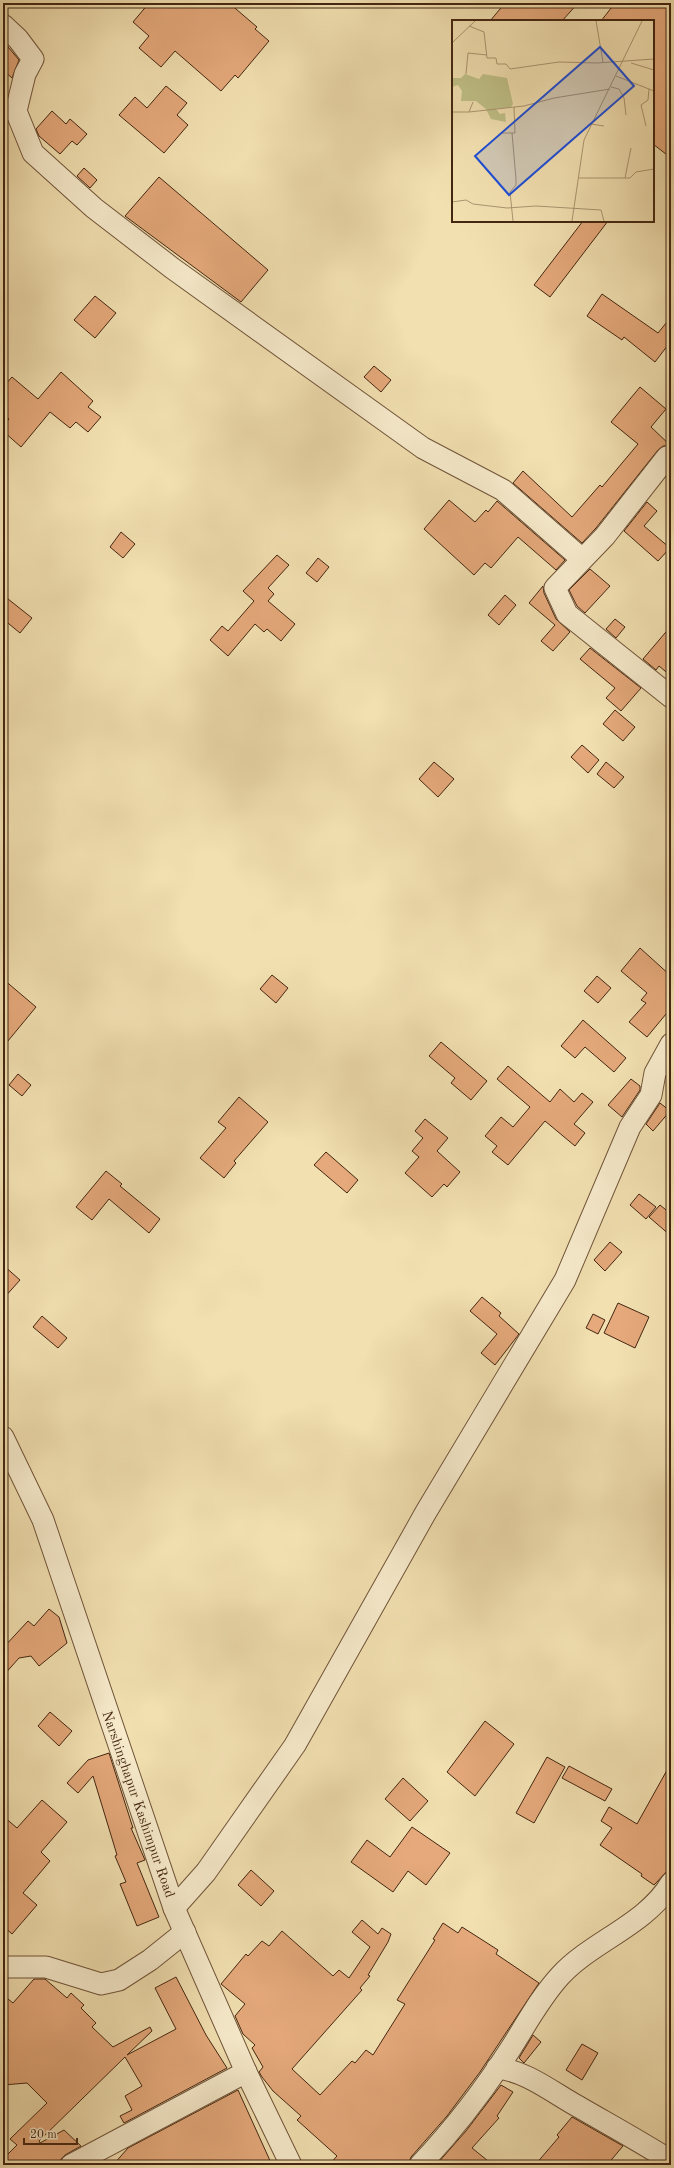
<svg xmlns="http://www.w3.org/2000/svg" width="674" height="2168" font-family="'Old Standard TT',serif">
  <rect width="100%" height="100%" fill="#f2e0b1"/>
  <filter id="stains"><feTurbulence type="fractalNoise" baseFrequency=".005" numOctaves="4"/><feColorMatrix values="0 0 0 0 .2 0 0 0 0 .09 0 0 0 0 .02 0 0 0 .5 -.17"/></filter>
  <radialGradient id="worn" r=".72"><stop offset=".6" stop-color="#630" stop-opacity="0"/><stop offset="1" stop-color="#630" stop-opacity=".3"/></radialGradient>
  <!-- building -->
  <g fill="#e5a97b" stroke="#442611">
    <polygon points="149,3 229,3 257,27 255,29 269,41 238,78 235,75 221,91 175,51 161,67 139,48 149,36 133,22"/>
    <polygon points="505,3 578,3 562,21 490,21"/>
    <polygon points="615,3 671,3 671,158 653,144 653,21 601,21"/>
    <polygon points="3,41 19,60 12,78 3,70"/>
    <polygon points="166,86 187,103 177,115 188,125 164,153 119,115 135,97 147,108"/>
    <polygon points="52,111 66,124 70,119 87,134 77,145 72,141 60,154 39,136 36,129"/>
    <polygon points="84,168 97,180 90,188 77,176"/>
    <polygon points="159,177 268,270 241,302 125,216"/>
    <polygon points="583,221 608,221 550,297 534,285"/>
    <polygon points="602,294 658,333 671,317 671,341 655,362 624,337 622,340 587,316"/>
    <polygon points="95,296 116,313 95,338 74,320"/>
    <polygon points="374,366 391,380 381,392 364,377"/>
    <polygon points="61,372 93,401 88,407 101,417 88,432 76,422 70,428 50,412 21,447 3,431 3,426 9,419 3,414 3,387 12,377 38,399"/>
    <polygon points="640,387 666,409 651,427 671,446 663,446 658,450 596,528 582,543 513,483 523,471 572,517 600,485 602,487 638,444 611,422"/>
    <polygon points="449,500 475,522 486,510 488,512 497,501 565,560 556,570 518,537 491,568 485,563 474,575 424,529"/>
    <polygon points="647,502 657,511 644,526 670,548 658,561 624,531"/>
    <polygon points="121,532 135,544 123,558 110,547"/>
    <polygon points="277,555 289,565 268,588 274,594 268,601 295,624 281,641 267,629 264,632 255,624 228,656 210,640 222,626 228,631 254,601 243,591"/>
    <polygon points="318,558 329,567 317,582 306,573"/>
    <polygon points="590,569 610,586 585,613 577,606 569,590"/>
    <polygon points="543,586 544,593 556,619 570,632 553,651 541,641 555,625 529,603"/>
    <polygon points="3,595 32,618 20,633 3,619"/>
    <polygon points="505,595 516,605 499,625 488,615"/>
    <polygon points="615,619 625,627 616,638 606,629"/>
    <polygon points="671,626 671,676 659,666 656,670 643,659"/>
    <polygon points="590,648 641,688 621,711 606,698 615,688 580,659"/>
    <polygon points="615,710 635,727 623,741 603,724"/>
    <polygon points="582,745 599,760 588,773 571,757"/>
    <polygon points="434,762 454,779 438,797 419,779"/>
    <polygon points="606,762 624,777 614,788 597,774"/>
    <polygon points="640,948 671,976 671,1008 647,1037 629,1022 646,1003 641,1000 647,993 621,971"/>
    <polygon points="272,975 288,988 276,1003 260,989"/>
    <polygon points="597,976 611,988 598,1003 584,991"/>
    <polygon points="3,979 36,1007 3,1047"/>
    <polygon points="583,1020 626,1058 614,1072 585,1047 575,1058 561,1046"/>
    <polygon points="441,1042 487,1081 471,1100 451,1083 455,1078 429,1056"/>
    <polygon points="508,1066 550,1102 560,1089 574,1102 582,1093 593,1102 574,1124 585,1133 575,1146 545,1121 508,1165 492,1152 497,1146 485,1136 501,1117 513,1127 530,1107 497,1079"/>
    <polygon points="18,1074 31,1085 22,1096 9,1085"/>
    <polygon points="631,1079 640,1086 640,1090 622,1117 608,1105"/>
    <polygon points="239,1097 268,1122 234,1161 236,1163 224,1178 200,1158 226,1128 218,1122"/>
    <polygon points="660,1103 670,1111 653,1131 646,1124"/>
    <polygon points="425,1119 448,1138 437,1151 460,1172 447,1187 444,1184 432,1197 405,1173 419,1157 412,1151 423,1138 415,1131"/>
    <polygon points="326,1152 358,1180 347,1193 314,1165"/>
    <polygon points="106,1171 122,1184 120,1186 160,1219 149,1233 109,1199 92,1220 76,1207"/>
    <polygon points="639,1194 656,1207 646,1219 630,1205"/>
    <polygon points="660,1205 671,1214 671,1236 649,1217"/>
    <polygon points="610,1242 622,1252 605,1271 594,1260"/>
    <polygon points="3,1265 20,1280 3,1299"/>
    <polygon points="482,1297 501,1313 499,1316 519,1334 495,1365 481,1353 497,1334 470,1311"/>
    <polygon points="618,1303 649,1317 635,1348 604,1333"/>
    <polygon points="593,1314 605,1320 598,1334 586,1328"/>
    <polygon points="42,1316 67,1338 58,1348 33,1327"/>
    <polygon points="49,1609 59,1617 67,1643 39,1666 31,1656 19,1658 3,1676 3,1648 28,1621 34,1626"/>
    <polygon points="50,1712 72,1731 59,1746 38,1726"/>
    <polygon points="485,1721 514,1744 475,1796 447,1772"/>
    <polygon points="109,1753 133,1828 131,1828 145,1860 137,1863 159,1917 137,1926 120,1884 126,1882 115,1856 117,1855 93,1776 78,1793 67,1783 88,1760"/>
    <polygon points="547,1757 565,1767 534,1823 516,1813"/>
    <polygon points="671,1763 671,1867 654,1885 641,1876 642,1874 600,1845 612,1828 601,1821 609,1807 637,1824"/>
    <polygon points="569,1766 612,1789 605,1801 562,1778"/>
    <polygon points="403,1778 428,1801 410,1821 385,1799"/>
    <polygon points="42,1800 67,1822 41,1852 50,1861 23,1893 37,1905 12,1934 3,1926 3,1816 17,1828"/>
    <polygon points="412,1827 450,1853 426,1885 408,1871 393,1892 351,1862 367,1840 390,1857"/>
    <polygon points="251,1870 274,1891 261,1906 238,1885"/>
    <polygon points="362,1920 378,1934 382,1928 391,1934 388,1942 368,1975 370,1976 360,1988 362,1990 292,2069 320,2095 352,2061 355,2063 366,2050 373,2055 405,2004 397,2000 435,1940 433,1939 443,1923 458,1933 462,1927 498,1950 496,1954 539,1983 480,2072 447,2116 411,2157 408,2165 329,2165 337,2156 297,2120 301,2116 273,2091 262,2077 259,2072 263,2067 252,2048 255,2045 243,2034 235,2016 245,2004 221,1984 246,1954 248,1956 262,1941 269,1946 282,1931 333,1976 339,1970 349,1978 370,1947 352,1932"/>
    <polygon points="176,1977 206,2035 227,2068 124,2123 120,2116 132,2110 125,2096 142,2086 125,2057 39,2141 40,2143 64,2130 81,2146 65,2155 61,2159 59,2165 3,2165 3,2159 17,2145 10,2139 47,2103 27,2083 3,2085 3,1995 13,2003 34,1979 45,1979 67,1998 71,1993 84,2005 81,2008 96,2023 92,2027 113,2047 150,2027 152,2031 127,2055 176,2029 155,1988"/>
    <polygon points="533,2035 541,2042 524,2063 519,2058"/>
    <polygon points="582,2044 598,2053 582,2080 566,2070"/>
    <polygon points="501,2085 513,2092 497,2116 499,2118 472,2148 493,2165 436,2165 466,2131"/>
    <polygon points="238,2090 272,2165 113,2165 128,2148"/>
    <polygon points="572,2117 623,2146 607,2165 535,2165 559,2137 557,2135"/>
  </g>
  <g fill="none" stroke-linecap="round" stroke-linejoin="round">
    <defs>
      <g id="minor">
        <polyline points="3,25 18,39 33,59 25,74 16,111 33,153 94,208 172,268 423,448 503,490 582,559"/>
        <polyline points="667,457 605,536 555,588 567,614 671,697"/>
        <polyline points="3,1437 43,1520 174,1908 247,2074 291,2165"/>
        <polyline points="174,1908 206,1872 295,1745 426,1512 565,1280 630,1127 651,1095 655,1073 671,1044"/>
        <polyline points="3,1967 46,1967 101,1984 119,1980 150,1960 185,1932"/>
        <path d="M497,2068c30,3 56,25 82,39 31,18 62,35 92,54"/>
        <polyline points="71,2165 246,2072"/>
        <path d="M420,2165c34,-36 64,-75 91,-117 16,-25 29,-50 49,-72 32,-35 86,-51 111,-93"/>
      </g>
    </defs>
    <!-- minor casing -->
    <use href="#minor" stroke="#705439" stroke-width="23"/>
    <!-- minor -->
    <use href="#minor" stroke="#f7ebcc" stroke-width="21"/>
  </g>
  <g text-anchor="middle" stroke-width="3.5" stroke-linejoin="round" paint-order="stroke">
    <!-- street labels -->
    <g font-size="14" fill="#442611" stroke="#f7ebcc">
      <text transform="translate(139 1804) rotate(71)" y="5">Narshinghapur Kashimpur Road</text>
    </g>
  </g>
  <!-- overview -->
  <g transform="translate(452 20)">
    <rect width="202" height="202" fill="#f2e0b1"/>
    <path d="M13,54l14,5 4,-5 24,4 6,26 -2,3 -15,2 4,5 5,-1 1,9 -15,-3 -5,-10 -10,-8h-15l1,-10 -4,-6 -6,2v-9h9z" fill="#c0c188"/>
    <path fill="none" stroke="#ac9671" stroke-width="1" d="M144,1l7,41M17,6l15,6 3,26h9l1,6h9l4,5 49,-7 38,1 57,-4M0,23l23,-22M179,43l23,7M14,54l2,-21 19,2M164,56l38,15M159,67l8,2 5,9 2,17M0,92h17l4,-10M17,92l55,-6 30,-8 56,-9M139,104l13,2M194,106l-5,-21 7,-5 1,-11M50,113h13l-1,-26M60,113l4,46v6l-6,7 3,29M127,158h51l6,-6 18,-3M173,158l6,-30M0,182l14,-2 7,4 34,4 29,-2 65,4 3,11M120,201l12,-81 58,-119"/>
    <path fill="#1d4ed8" fill-opacity="0.15" stroke="#1d4ed8" stroke-width="2" d="M148,27l34,39 -125,109 -34,-39z"/>
    <rect width="202" height="202" fill="none" stroke="#442611" stroke-width="2"/>
  </g>
  <!-- margin -->
  <rect width="674" height="2168" fill="none" stroke="#f2e0b1" stroke-width="16"/>
  <rect x="4" y="4" width="666" height="2160" fill="none" stroke="#442611" stroke-width="2"/>
  <rect x="8" y="8" width="658" height="2152" fill="none" stroke="#442611"/>
  <!-- scale -->
  <path d="M24 2138v6h53v-6" fill="none" stroke="#442611" stroke-width="2"/>
  <text x="30" y="2138" font-size="12" fill="#442611" stroke="#f7ebcc" stroke-width="3" paint-order="stroke">20 m</text>
  <rect width="100%" height="100%" filter="url(#stains)"/>
  <rect width="100%" height="100%" fill="url(#worn)"/>
</svg>
